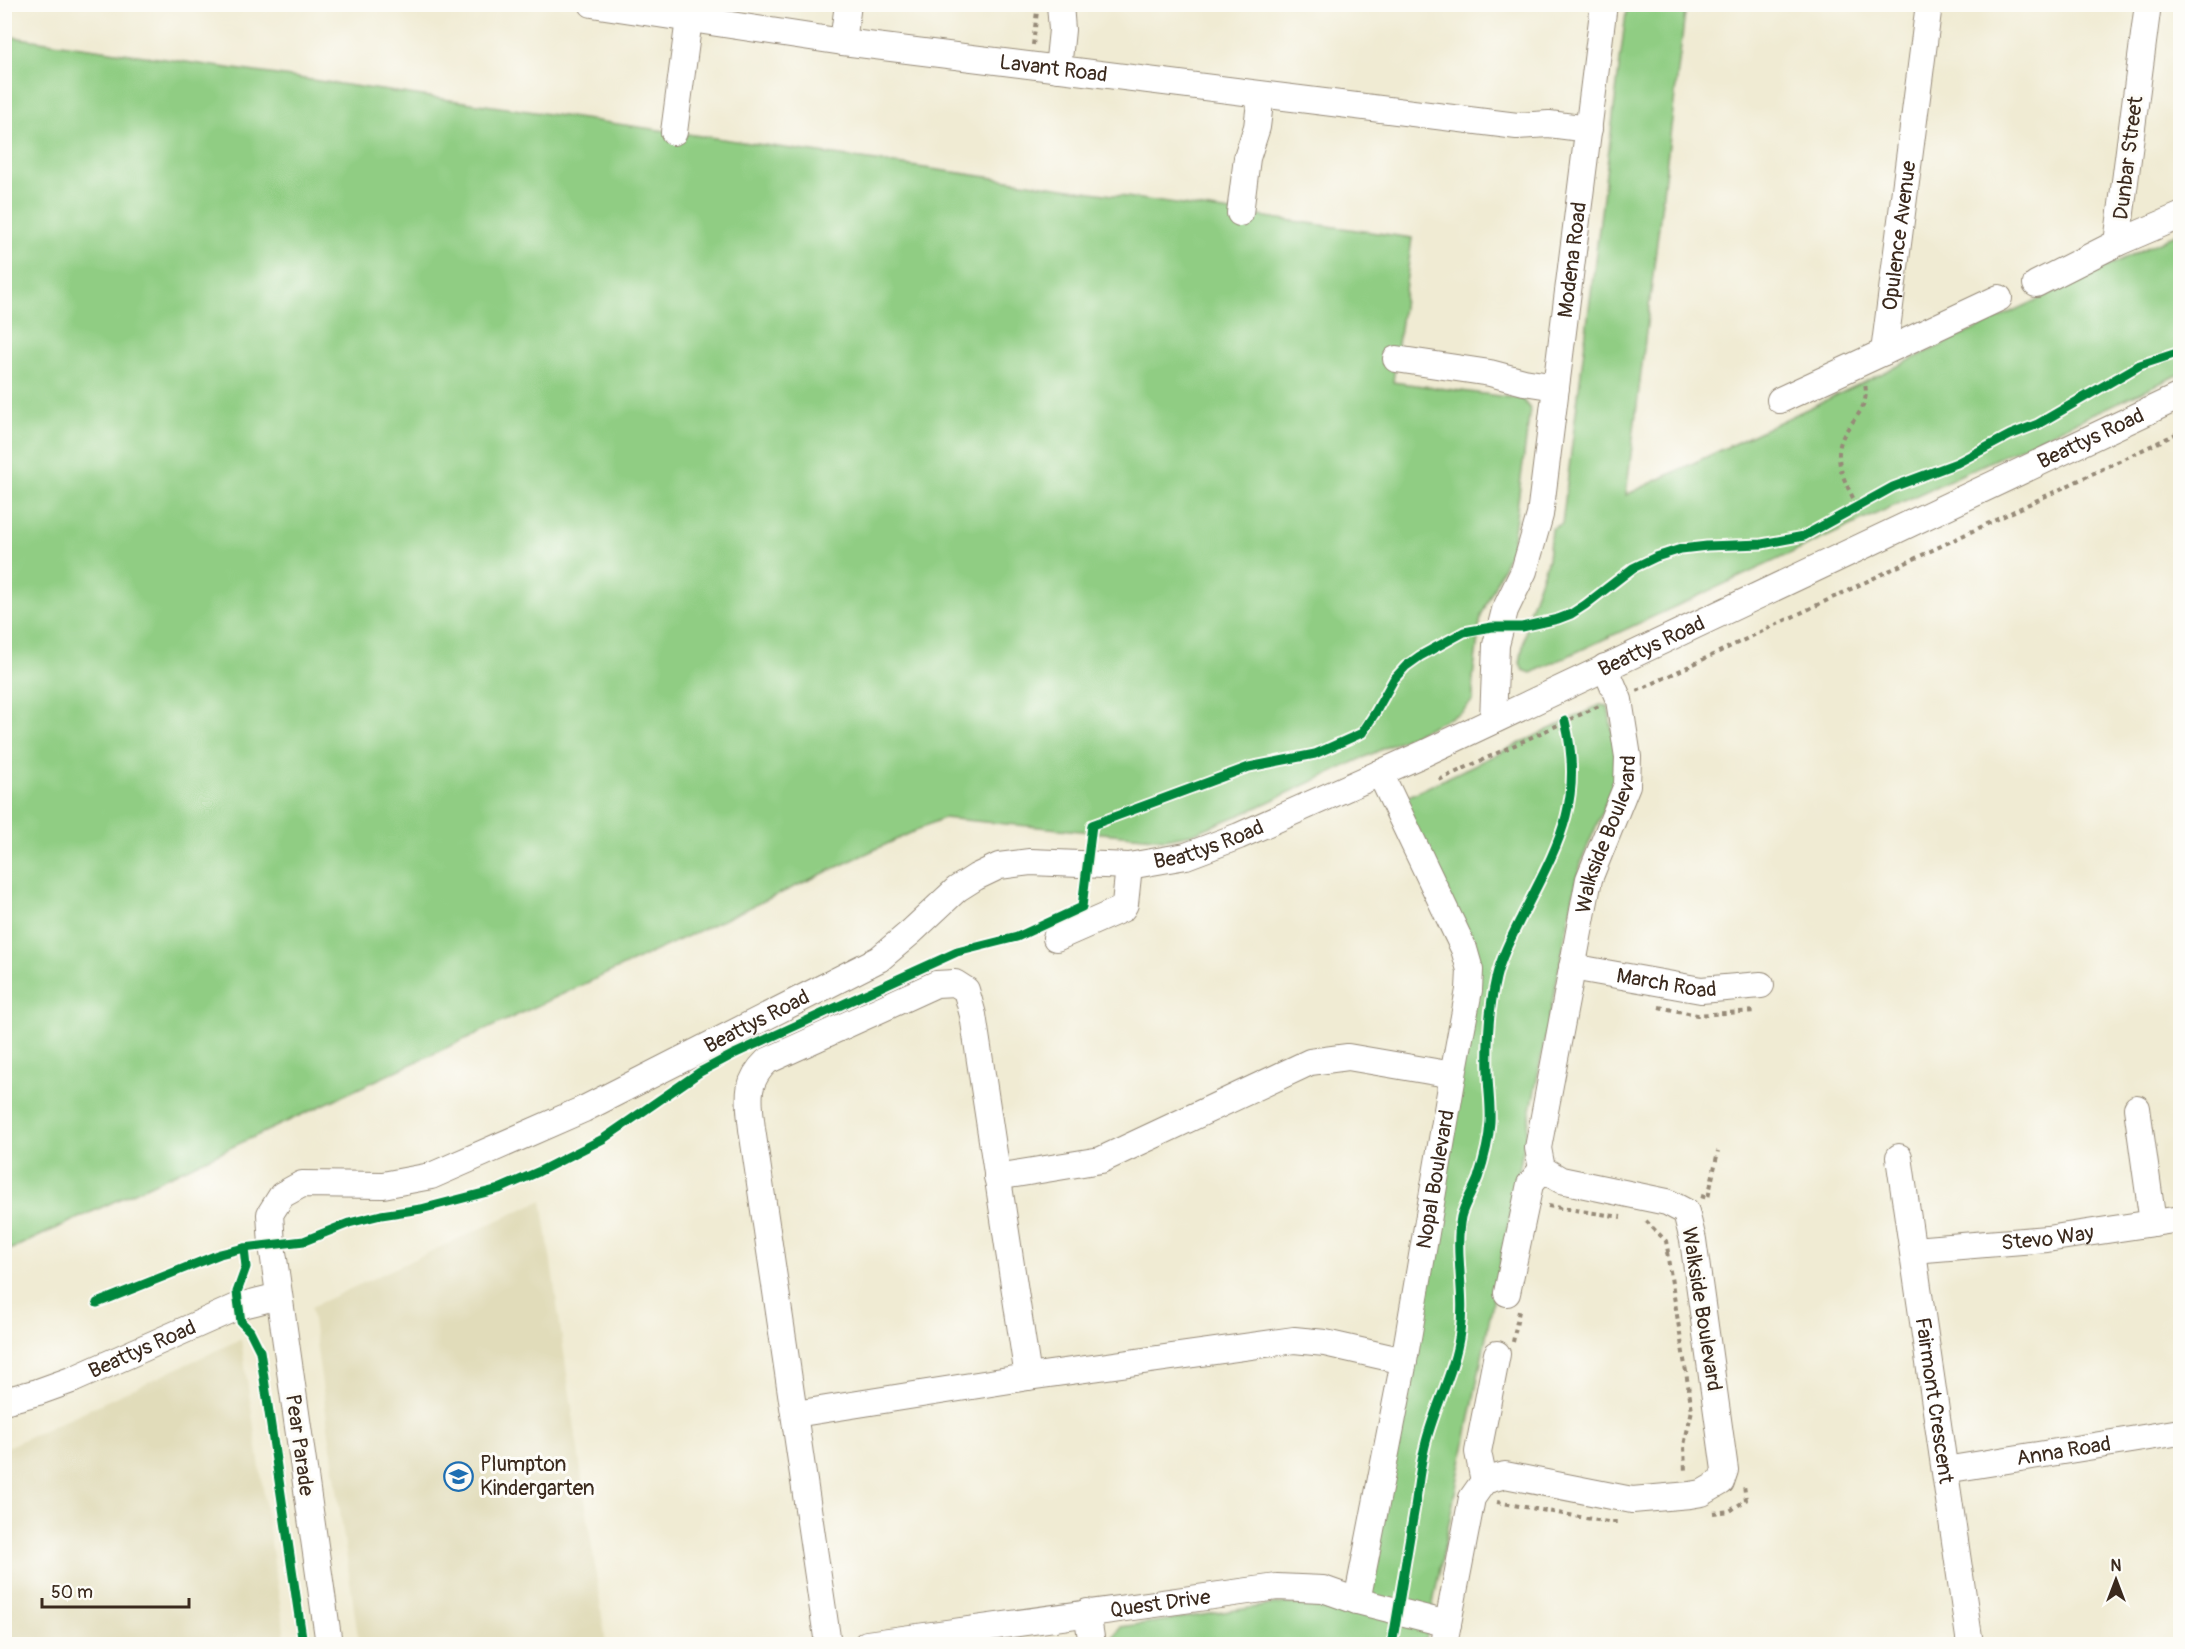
<svg xmlns="http://www.w3.org/2000/svg" width="2185" height="1649" font-family="Pangolin,sans-serif">
  <rect width="100%" height="100%" fill="#fdfcf7"/>
  <filter id="ink" filterUnits="userSpaceOnUse"><feTurbulence type="fractalNoise" baseFrequency=".0167" numOctaves="2"/><feDisplacementMap in="SourceGraphic" scale="12" xChannelSelector="R" yChannelSelector="G"/><feConvolveMatrix kernelMatrix="1 2 1 2 8 2 1 2 1" color-interpolation-filters="sRGB"/></filter>
  <filter id="wash" filterUnits="userSpaceOnUse"><feTurbulence type="fractalNoise" baseFrequency=".008" numOctaves="4" result="noise"/><feDisplacementMap in="SourceGraphic" scale="24" xChannelSelector="R" yChannelSelector="G"/><feGaussianBlur stdDeviation="1.35" result="paint"/><feColorMatrix in="noise" values="0 0 0 0 0 0 0 0 0 0 0 0 0 0 0 0 0 1.4 0 .05"/><feComposite in="paint" operator="in"/></filter>
  <g filter="url(#wash)">
    <rect width="100%" height="100%" fill="#f0ebd3"/>
    <!-- built -->
    <g fill="#e1dcba">
      <polygon points="542,1200 606,1644 359,1644 311,1307"/>
      <polygon points="241,1339 286,1644 5,1644 5,1448"/>
    </g>
    <!-- green -->
    <g fill="#90cd83" stroke="#667c50" stroke-width="1.5">
      <polygon points="1627,5 1686,5 1626,495 2180,232 2180,374 1531,673 1523,670 1520,663 1529,612 1548,559 1551,529 1562,524"/>
      <polygon points="5,36 1412,238 1393,382 1522,399 1530,409 1512,547 1481,616 1473,677 1473,700 1462,712 1247,812 1192,834 1165,839 943,818 5,1252"/>
      <polygon points="1600,705 1608,706 1615,747 1615,781 1582,860 1576,883 1425,1644 1114,1644 1113,1637 1120,1627 1285,1603 1354,1614 1469,990 1394,803"/>
    </g>
  </g>
  <g filter="url(#ink)">
    <g fill="none" stroke-linecap="round" stroke-linejoin="round">
      <defs>
        <g id="minor">
          <path id="s1" d="M592,4l251,38 674,84 32,-2 40,5"/>
          <polyline points="2148,4 2117,243 2180,216"/>
          <polyline points="843,42 848,4"/>
          <polyline points="1058,69 1062,30 1060,4"/>
          <polyline points="674,132 689,19"/>
          <polyline points="1240,213 1247,158 1257,127 1261,95"/>
          <polyline points="2036,284 2117,243"/>
          <polyline points="1884,352 1999,298"/>
          <polyline points="1396,359 1490,373 1524,382 1556,387"/>
          <path id="s2" d="M1780,400l104,-48 45,-348"/>
          <path id="s3" d="M1493,720l3,-75 9,-35 19,-39 16,-56 64,-511"/>
          <polyline points="1056,938 1122,909 1125,904 1129,866"/>
          <path id="s4" d="M1572,967l129,23 60,-5"/>
          <polyline points="2137,1108 2153,1223"/>
          <path id="s5" d="M1899,1157l71,487"/>
          <polyline points="997,1177 1101,1160 1310,1062 1348,1057 1453,1075"/>
          <path id="s6" d="M1913,1250l134,-11 133,-20"/>
          <polyline points="1507,1293 1530,1184 1542,1169"/>
          <path id="s7" d="M4,1401l34,-9 36,-13 165,-73 40,-10"/>
          <polyline points="795,1414 1028,1377 1294,1340 1325,1343 1404,1361"/>
          <path id="s8" d="M1945,1470l235,-38"/>
          <polyline points="1484,1481 1478,1452 1497,1354"/>
          <path id="s9" d="M1357,1601l47,-240 49,-286 16,-85 1,-20 -6,-21 -84,-176"/>
          <polyline points="1087,1612 1092,1644"/>
          <path id="s10" d="M329,1644l-57,-399 -2,-31 12,-19 20,-11 81,1 48,-9 153,-67 295,-150 32,-27 46,-43 19,-12 23,-11 31,-4 99,4 57,-10 53,-20 186,-83 755,-357"/>
          <path d="M828,1644l-76,-515c-3,-29 -8,-46 15,-68l169,-77 19,-1 11,7 7,25 55,362"/>
          <path id="s11" d="M867,1644l410,-57 46,2 34,12 91,23"/>
          <path id="s12" d="M1444,1644l28,-146 12,-17 21,-6 127,25 58,-5 12,-2 19,-11 4,-12 -32,-230 -7,-28 -19,-10 -106,-22 -19,-11 -4,-21 51,-269 38,-94 1,-28 -9,-57 -14,-33"/>
        </g>
      </defs>
      <!-- minor casing -->
      <use href="#minor" stroke="#968a78" stroke-width="28"/>
      <!-- path -->
      <g stroke="#968a78" stroke-width="4" stroke-dasharray="4.5 4.5" stroke-linecap="butt">
        <polyline points="1033,45 1037,11"/>
        <path d="M1857,506c-8,-17 -19,-34 -18,-54 2,-30 32,-36 26,-68"/>
        <polyline points="1637,691 2180,432"/>
        <polyline points="1439,780 1599,706"/>
        <polyline points="1659,1007 1697,1015 1755,1011"/>
        <polyline points="1701,1196 1708,1198 1718,1151"/>
        <polyline points="1548,1206 1621,1217"/>
        <polyline points="1646,1221 1666,1241 1668,1252"/>
        <polyline points="1667,1252 1692,1410 1684,1445 1685,1473"/>
        <polyline points="1513,1342 1519,1311"/>
        <polyline points="1497,1502 1608,1522 1619,1522"/>
        <polyline points="1713,1513 1730,1511 1746,1500 1744,1485"/>
      </g>
      <!-- minor -->
      <use href="#minor" stroke="#fff" stroke-width="26"/>
      <defs>
        <g id="cycleway">
          <polyline points="97,1303 220,1254 244,1248"/>
          <polyline points="303,1644 260,1351 250,1331 241,1322 237,1292 246,1267 244,1248 304,1241 349,1223 381,1215 421,1209 499,1189 538,1172 603,1139 700,1072 734,1054 957,952 1017,937 1082,907 1092,825 1249,767 1315,754 1362,733 1375,713 1394,679 1406,666 1420,656 1464,632 1492,627 1522,627 1558,619 1571,614 1585,605 1633,568 1656,557 1681,549 1707,546 1762,544 1804,536 1893,487 1957,463 2010,435 2038,424 2140,365 2180,352"/>
          <path d="M1392,1644c8,-45 15,-91 23,-137 3,-20 5,-41 10,-61 9,-39 30,-74 35,-114 6,-39 -6,-77 1,-115 3,-13 12,-26 17,-39 6,-18 11,-38 12,-56 1,-16 -2,-33 -2,-48 -1,-31 1,-65 8,-96 5,-21 16,-42 26,-62 35,-69 63,-114 43,-195"/>
        </g>
      </defs>
      <!-- cycleway casing -->
      <use href="#cycleway" stroke="#fdfcf7" stroke-width="13"/>
      <!-- cycleway -->
      <use href="#cycleway" stroke="#00873e" stroke-width="9"/>
    </g>
  </g>
  <!-- icons -->
  <defs>
    <symbol id="school-ring" viewBox="-11 -11 22 22"><circle r="9.5" fill="#fdfcf7" stroke="#1f6fb2" stroke-width="1.5"/><path d="M0-5L7-2L0 1L-7-2ZM-4 1L0 2.5L4 1V4Q0 6-4 4Z" fill="#1f6fb2"/></symbol>
  </defs>
  <g fill-rule="evenodd">
    <use href="#school-ring" x="442" y="1460" width="33" height="33"/>
  </g>
  <g text-anchor="middle" stroke-width="6" stroke-linejoin="round" paint-order="stroke">
    <!-- street labels -->
    <g font-size="21" fill="#3b2a1e" stroke="#fdfcf7">
      <text dy="7" stroke="none"><textPath href="#s1" startOffset="466">Lavant Road</textPath></text>
      <text transform="translate(2128 158) rotate(-83)" y="7">Dunbar Street</text>
      <text dy="7" stroke="none"><textPath href="#s2" startOffset="232">Opulence Avenue</textPath></text>
      <text dy="7" stroke="none"><textPath href="#s3" startOffset="470">Modena Road</textPath></text>
      <text dy="7" stroke="none"><textPath href="#s10" startOffset="2445">Beattys Road</textPath></text>
      <text dy="7" stroke="none"><textPath href="#s10" startOffset="1959">Beattys Road</textPath></text>
      <text dy="7" stroke="none"><textPath href="#s12" startOffset="1182">Walkside Boulevard</textPath></text>
      <text dy="7" stroke="none"><textPath href="#s10" startOffset="1473">Beattys Road</textPath></text>
      <text dy="7" stroke="none"><textPath href="#s4" startOffset="96">March Road</textPath></text>
      <text dy="7" stroke="none"><textPath href="#s10" startOffset="970">Beattys Road</textPath></text>
      <text dy="7" stroke="none"><textPath href="#s9" startOffset="429">Nopal Boulevard</textPath></text>
      <text dy="7" stroke="none"><textPath href="#s6" startOffset="135">Stevo Way</textPath></text>
      <text transform="translate(1702 1309) rotate(81)" y="7">Walkside Boulevard</text>
      <text dy="7" stroke="none"><textPath href="#s7" startOffset="148">Beattys Road</textPath></text>
      <text dy="7" stroke="none"><textPath href="#s5" startOffset="246">Fairmont Crescent</textPath></text>
      <text transform="translate(300 1445) rotate(82)" y="7">Pear Parade</text>
      <text dy="7" stroke="none"><textPath href="#s8" startOffset="120">Anna Road</textPath></text>
      <text dy="7" stroke="none"><textPath href="#s11" startOffset="296">Quest Drive</textPath></text>
    </g>
    <!-- poi labels -->
    <g font-size="21" fill="#3b2a1e" stroke="#fdfcf7" text-anchor="start">
      <text x="480" y="1471">Plumpton<tspan x="480" dy="24">Kindergarten</tspan></text>
    </g>
  </g>
  <!-- margin -->
  <rect width="2185" height="1649" fill="none" stroke="#fdfcf7" stroke-width="24"/>
  <!-- north arrow -->
  <g transform="translate(2116 1580)" stroke="#fdfcf7" stroke-width="4.5" paint-order="stroke">
  <path d="M0-4.5L10 22L0 15L-10 22Z" fill="#3b2a1e"/>
  <text y="-9" font-size="16" font-weight="bold" text-anchor="middle" fill="#3b2a1e">N</text>
  </g>
  <!-- scale -->
  <path d="M42 1598v9h147v-9" fill="none" stroke="#3b2a1e" stroke-width="3"/>
  <text x="51" y="1598" font-size="18" fill="#3b2a1e" stroke="#fdfcf7" stroke-width="4.5" paint-order="stroke">50 m</text>
</svg>
